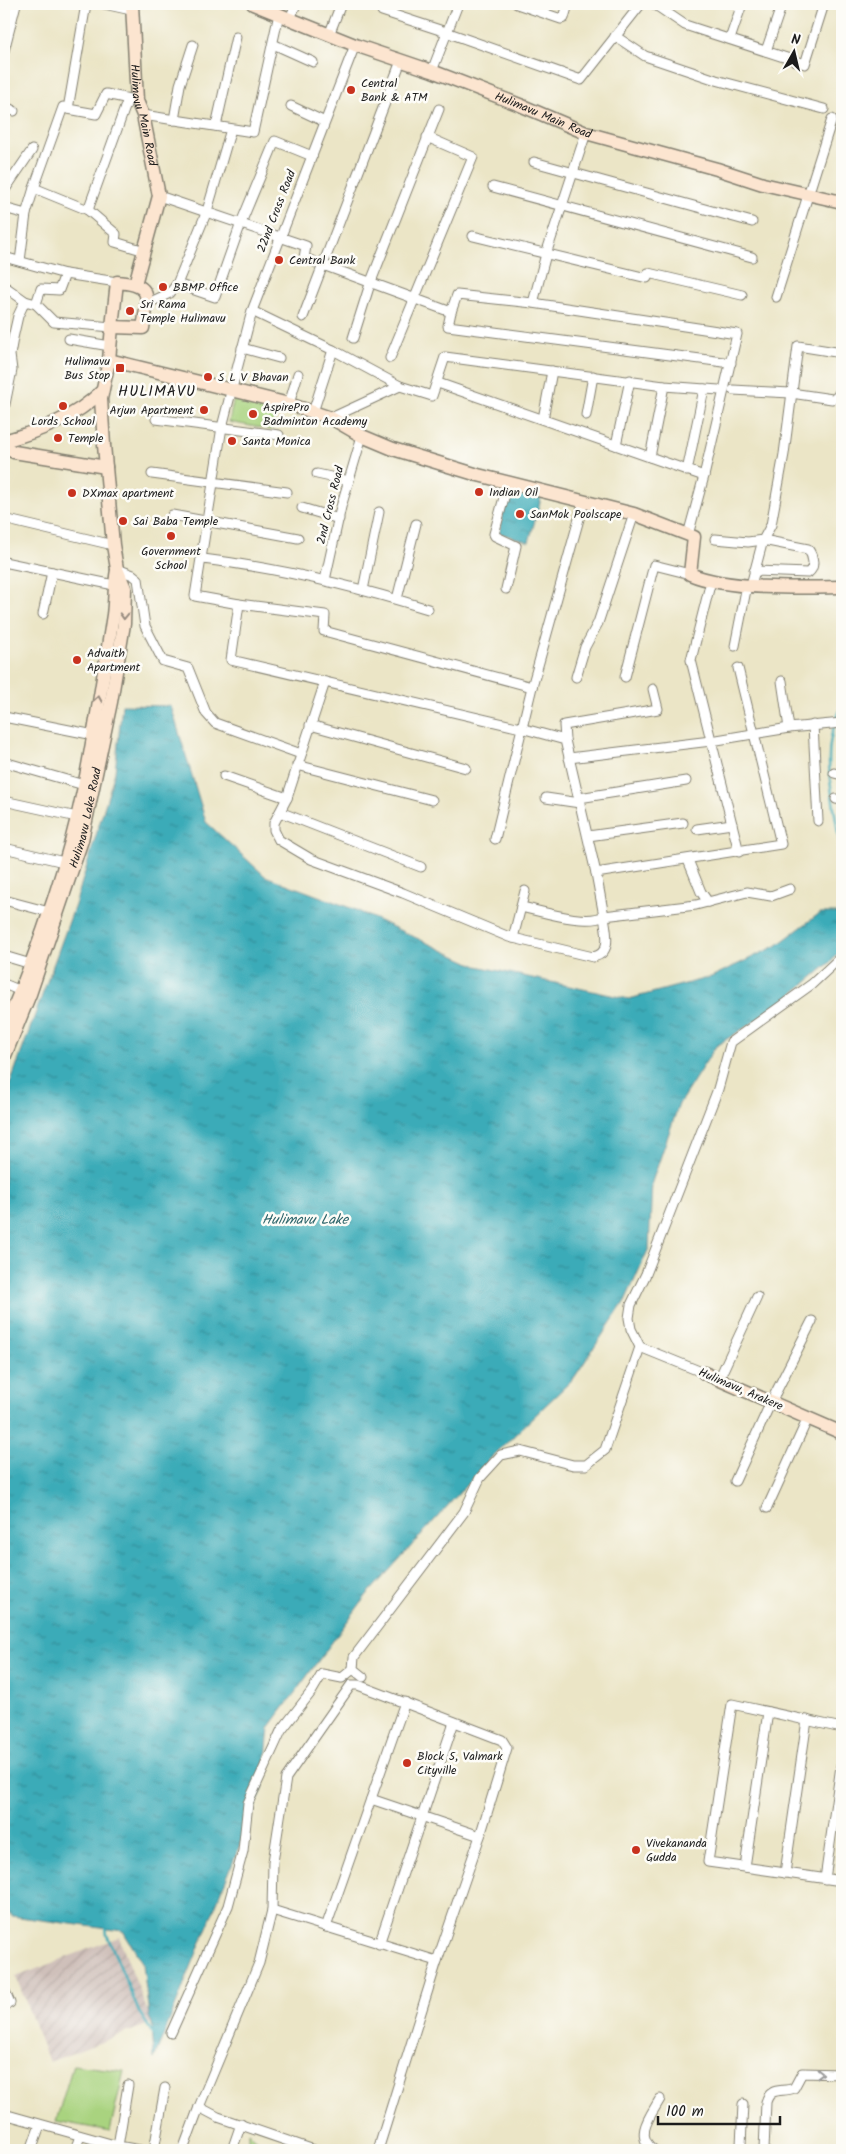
<svg xmlns="http://www.w3.org/2000/svg" width="846" height="2154" font-family="Kalam,sans-serif">
  <defs>
    <pattern id="industrial-furrows" width="10" height="10" patternUnits="userSpaceOnUse" patternTransform="scale(1.25)"><rect width="10" height="10" fill="#cfc0ba"/><path d="M-1 1l2-2M0 10L10 0M9 11l2-2" fill="none" stroke="#b1a49f"/></pattern>
    <pattern id="grass-dots" width="8" height="8" patternUnits="userSpaceOnUse" patternTransform="scale(1.25)"><rect width="8" height="8" fill="#a9d37f"/><path d="M2 2h.1M6 6h.1" fill="none" stroke="#91b56d" stroke-width="1.8" stroke-linecap="round"/></pattern>
    <pattern id="water-ripples" width="26" height="14" patternUnits="userSpaceOnUse" patternTransform="scale(1.25)"><rect width="26" height="14" fill="#3babb8"/><path d="M2 4q2-2 4 0t4 0M15 11q2-2 4 0t4 0" fill="none" stroke="#318a95"/></pattern>
  </defs>
  <rect width="100%" height="100%" fill="#fdfcf7"/>
  <filter id="ink" filterUnits="userSpaceOnUse"><feTurbulence type="fractalNoise" baseFrequency=".02" numOctaves="2"/><feDisplacementMap in="SourceGraphic" scale="10" xChannelSelector="R" yChannelSelector="G"/><feConvolveMatrix kernelMatrix="1 2 1 2 8 2 1 2 1" color-interpolation-filters="sRGB"/></filter>
  <filter id="wash" filterUnits="userSpaceOnUse"><feTurbulence type="fractalNoise" baseFrequency=".0096" numOctaves="4" result="noise"/><feDisplacementMap in="SourceGraphic" scale="20" xChannelSelector="R" yChannelSelector="G"/><feGaussianBlur stdDeviation="1.12" result="paint"/><feColorMatrix in="noise" values="0 0 0 0 0 0 0 0 0 0 0 0 0 0 0 0 0 1.4 0 .05"/><feComposite in="paint" operator="in"/></filter>
  <g filter="url(#wash)">
    <rect width="100%" height="100%" fill="#ebe5c6"/>
    <!-- industrial -->
    <polygon fill="url(#industrial-furrows)" points="119,1937 152,2023 49,2062 16,1977"/>
    <!-- grass -->
    <polygon fill="url(#grass-dots)" stroke="#62784e" points="248,2132 269,2150 248,2150"/>
    <!-- park -->
    <g fill="#a9d37f" stroke="#62784e">
      <polygon points="234,398 277,406 272,430 229,422"/>
      <polygon points="73,2065 124,2071 110,2131 56,2121"/>
    </g>
    <!-- water -->
    <g fill="url(#water-ripples)" stroke="#2c646a">
      <polygon points="509,487 542,495 529,542 499,533"/>
      <polygon points="122,705 171,706 206,822 265,876 356,910 477,966 629,999 711,977 776,946 820,913 836,913 842,918 842,947 832,961 774,1009 716,1046 679,1104 652,1182 649,1248 625,1301 574,1378 491,1458 366,1596 269,1728 263,1788 154,2059 152,2023 149,2017 143,1964 123,1931 12,1916 4,1911 4,1100 75,905 115,772"/>
    </g>
    <g fill="none" stroke-linecap="round" stroke-linejoin="round">
      <!-- stream -->
      <g stroke="#3babb8" stroke-width="2.5">
        <polyline points="836,721 842,705"/>
        <path d="M834,727c-12,31 1,80 5,113l3,5"/>
        <polyline points="106,1926 107,1935 139,2012 154,2035"/>
      </g>
    </g>
  </g>
  <g filter="url(#ink)">
    <g fill="none" stroke-linecap="round" stroke-linejoin="round">
      <defs>
        <g id="street">
          <polyline points="104,4 131,10"/>
          <polyline points="517,4 561,19 564,18 568,4"/>
          <polyline points="654,4 685,25 805,64 824,4"/>
          <polyline points="382,11 446,32 581,80 641,4"/>
          <polyline points="290,19 296,4"/>
          <polyline points="329,35 341,4"/>
          <polyline points="615,36 645,56 716,80 824,109"/>
          <polyline points="730,39 742,4"/>
          <polyline points="273,44 313,62"/>
          <polyline points="355,45 252,311 222,427 195,596 239,604 325,615 324,631 532,687"/>
          <polyline points="4,51 16,4"/>
          <polyline points="766,51 782,4"/>
          <polyline points="432,71 458,4"/>
          <polyline points="4,106 14,111"/>
          <polyline points="291,106 323,121"/>
          <polyline points="68,109 96,114 106,94 134,100"/>
          <polyline points="143,115 253,132 279,14"/>
          <polyline points="174,120 180,85 193,45"/>
          <polyline points="216,126 236,37"/>
          <polyline points="534,162 752,222"/>
          <polyline points="493,187 752,257"/>
          <polyline points="34,188 88,210 128,99"/>
          <polyline points="4,191 32,150"/>
          <polyline points="159,196 306,246 304,258 451,312 457,295 533,303 737,334 704,476 688,535"/>
          <polyline points="4,208 26,214 34,188 63,107 68,109 86,4"/>
          <polyline points="88,210 116,234 115,242 145,251"/>
          <polyline points="473,236 647,278 648,273 742,295"/>
          <polyline points="4,257 65,274 117,282"/>
          <polyline points="20,261 26,214"/>
          <polyline points="177,284 215,297 241,223 275,141 312,156"/>
          <polyline points="4,286 25,301 36,304 54,322 112,327"/>
          <polyline points="776,297 832,119"/>
          <polyline points="533,303 546,254 586,133"/>
          <polyline points="36,304 41,289 59,290 65,274"/>
          <polyline points="146,304 170,293 177,284 207,211 231,129"/>
          <polyline points="252,311 333,350 400,386 432,396 445,357 664,386 719,390"/>
          <polyline points="451,312 448,326 731,363"/>
          <polyline points="303,317 401,61"/>
          <polyline points="353,338 370,284 439,109"/>
          <polyline points="69,339 110,346"/>
          <polyline points="242,348 279,358"/>
          <polyline points="390,358 473,157 427,137"/>
          <polyline points="438,383 704,476"/>
          <polyline points="733,390 791,393 832,399 836,398 842,389"/>
          <polyline points="289,404 298,374"/>
          <polyline points="4,409 12,370 10,355 13,338 18,316 25,301"/>
          <polyline points="313,412 333,350"/>
          <polyline points="586,415 593,376"/>
          <polyline points="331,418 400,386"/>
          <polyline points="156,419 279,435"/>
          <polyline points="543,419 552,371"/>
          <polyline points="616,445 630,380"/>
          <polyline points="650,457 664,386"/>
          <polyline points="687,471 704,389"/>
          <polyline points="152,474 287,492"/>
          <polyline points="317,474 349,481"/>
          <polyline points="302,508 339,519"/>
          <polyline points="172,515 298,538"/>
          <polyline points="4,519 113,545"/>
          <polyline points="715,539 748,542 763,540 771,525 784,454 798,346 842,353"/>
          <path d="M203,559c76,9 151,27 225,50"/>
          <polyline points="4,562 114,585"/>
          <polyline points="117,569 133,575 138,579 145,626 163,661 188,668 206,713 215,723 301,754"/>
          <polyline points="325,580 341,507 362,436"/>
          <polyline points="711,581 691,660 739,852"/>
          <path d="M751,585l12,-45 45,9c5,7 8,18 0,24l-54,-2"/>
          <polyline points="506,589 516,546 495,536 494,534 508,483"/>
          <polyline points="363,590 379,512"/>
          <polyline points="397,599 416,524"/>
          <polyline points="239,604 231,660 521,728 565,740 596,873 781,844 738,668"/>
          <polyline points="43,614 52,572"/>
          <polyline points="735,646 747,585"/>
          <polyline points="576,677 585,647 598,623 634,514"/>
          <polyline points="625,677 654,565 690,574"/>
          <polyline points="782,681 789,728"/>
          <path d="M325,682l-38,116 -13,25v7l5,10 32,19 92,34 106,44 84,20c20,-4 13,-25 11,-41 -18,10 -63,-5 -83,-9"/>
          <polyline points="4,717 99,736"/>
          <polyline points="310,725 466,768"/>
          <polyline points="813,725 818,821"/>
          <polyline points="565,740 564,725 658,709 653,689"/>
          <polyline points="569,758 711,741 789,728 842,723"/>
          <polyline points="4,762 84,785"/>
          <polyline points="297,765 432,800"/>
          <polyline points="834,773 842,775"/>
          <polyline points="224,776 287,798"/>
          <polyline points="546,798 580,803"/>
          <polyline points="579,798 686,781"/>
          <polyline points="836,799 842,800"/>
          <polyline points="4,801 77,817"/>
          <polyline points="280,812 421,867"/>
          <polyline points="697,829 732,824"/>
          <polyline points="588,836 683,823"/>
          <polyline points="495,839 532,687 584,501"/>
          <polyline points="4,848 64,862"/>
          <polyline points="688,860 701,892 708,902"/>
          <polyline points="596,873 604,916 696,905 747,892 771,896 790,889"/>
          <polyline points="4,900 53,913"/>
          <polyline points="513,938 525,891"/>
          <polyline points="4,956 31,964"/>
          <polyline points="4,984 21,991"/>
          <polyline points="640,1347 704,1373"/>
          <polyline points="719,1379 757,1297"/>
          <polyline points="735,1481 771,1402 812,1321"/>
          <polyline points="767,1508 808,1418"/>
          <polyline points="363,1677 353,1669 354,1657 464,1512 480,1478 501,1455 520,1451 573,1465 586,1465 605,1450 640,1347 631,1329 629,1318 631,1305 646,1274 718,1089 731,1042 812,984 842,956"/>
          <polyline points="842,1728 732,1704 708,1862 842,1881"/>
          <polyline points="371,1799 480,1836"/>
          <polyline points="745,1867 768,1712"/>
          <polyline points="785,1873 807,1720"/>
          <polyline points="825,1879 842,1759"/>
          <polyline points="272,1910 273,1862 286,1778 351,1685 358,1685 502,1740 507,1748 480,1836 437,1961 378,2150"/>
          <polyline points="326,1927 405,1702"/>
          <polyline points="379,1944 454,1722"/>
          <polyline points="4,1989 10,2003 4,2006"/>
          <polyline points="171,2033 228,1906 243,1851 248,1803 281,1731 312,1691 322,1674 342,1678 353,1669"/>
          <polyline points="128,2085 118,2146 140,2150"/>
          <polyline points="199,2107 218,2117 314,2150"/>
          <polyline points="4,2114 118,2146 117,2150"/>
          <polyline points="31,2150 40,2125"/>
          <polyline points="75,2150 80,2136"/>
          <polyline points="154,2150 165,2088"/>
          <polyline points="183,2150 199,2107 259,1963 272,1910 437,1961"/>
          <polyline points="232,2150 241,2124"/>
          <path d="M654,2150c-21,-14 -3,-35 6,-51"/>
          <polyline points="743,2150 741,2145 743,2104"/>
          <path d="M764,2150l2,-48c5,-16 16,-9 28,-14l8,-15 40,1"/>
        </g>
        <g id="secondary">
          <path id="s1" d="M132,4l5,97 6,14 16,81 -24,88"/>
          <path id="s2" d="M253,4l102,41 77,26 88,34 66,28 131,36 46,15 79,18"/>
          <path d="M117,282c37,3 31,14 26,46l-31,-1z"/>
          <path d="M109,360l180,44 42,14 31,18 31,13 85,26 156,39 60,23 -4,37c37,16 111,14 152,13"/>
          <path d="M4,441c36,-10 72,-24 98,-50"/>
          <polyline points="4,447 14,452 106,467"/>
          <path d="M4,1031c33,-78 63,-161 80,-244 11,-57 20,-115 29,-172 2,-15 1,-30 4,-45"/>
          <path id="s3" d="M4,1058l26,-64 52,-154 29,-138 13,-78 1,-36 -8,-19 -4,-24 -9,-100 -3,-46 8,-39 3,-33"/>
          <polyline points="704,1373 842,1433"/>
        </g>
      </defs>
      <!-- street casing -->
      <use href="#street" stroke="#848071" stroke-width="11"/>
      <!-- secondary casing -->
      <use href="#secondary" stroke="#848071" stroke-width="15"/>
      <!-- street -->
      <use href="#street" stroke="#fff" stroke-width="9"/>
      <!-- secondary -->
      <use href="#secondary" stroke="#fce5d0" stroke-width="12"/>
    </g>
    <!-- one-way arrows -->
    <defs><path id="oneway-chevron" d="M-2-3.5L2.5 0L-2 3.5" fill="none" stroke-width="1.6" stroke-linecap="round" stroke-linejoin="round" transform="scale(1.25)"/></defs>
    <g stroke="#978b7f">
      <use href="#oneway-chevron" transform="translate(124 616) rotate(92)"/>
      <use href="#oneway-chevron" transform="translate(98 699) rotate(-81)"/>
    </g>
    <use stroke="#999" href="#oneway-chevron" transform="translate(820 2074) rotate(1)"/>
  </g>
  <!-- markers -->
  <g fill="#c8321e" stroke="#fdfcf7" stroke-width="2">
    <circle cx="351" cy="90" r="5"/>
    <circle cx="279" cy="260" r="5"/>
    <circle cx="163" cy="287" r="5"/>
    <circle cx="130" cy="311" r="5"/>
    <rect x="115" y="363" width="10" height="10" rx="2.5"/>
    <circle cx="208" cy="377" r="5"/>
    <circle cx="63" cy="406" r="5"/>
    <circle cx="204" cy="410" r="5"/>
    <circle cx="253" cy="414" r="5"/>
    <circle cx="58" cy="438" r="5"/>
    <circle cx="232" cy="441" r="5"/>
    <circle cx="479" cy="492" r="5"/>
    <circle cx="72" cy="493" r="5"/>
    <circle cx="520" cy="514" r="5"/>
    <circle cx="123" cy="521" r="5"/>
    <circle cx="171" cy="536" r="5"/>
    <circle cx="77" cy="660" r="5"/>
    <circle cx="407" cy="1763" r="5"/>
    <circle cx="636" cy="1850" r="5"/>
  </g>
  <g text-anchor="middle" stroke-width="5" stroke-linejoin="round" paint-order="stroke">
    <!-- poi labels -->
    <g font-size="12" fill="#1c1c1c" stroke="#fdfcf7" text-anchor="start">
      <text x="361" y="87">Central<tspan x="361" dy="14">Bank &amp; ATM</tspan></text>
      <text x="289" y="264">Central Bank</text>
      <text x="173" y="291">BBMP Office</text>
      <text x="140" y="308">Sri Rama<tspan x="140" dy="14">Temple Hulimavu</tspan></text>
      <text x="110" y="365" text-anchor="end">Hulimavu<tspan x="110" dy="14">Bus Stop</tspan></text>
      <text x="218" y="381">S L V Bhavan</text>
      <text x="263" y="411">AspirePro<tspan x="263" dy="14">Badminton Academy</tspan></text>
      <text x="194" y="414" text-anchor="end">Arjun Apartment</text>
      <text x="63" y="425" text-anchor="middle">Lords School</text>
      <text x="68" y="442">Temple</text>
      <text x="242" y="445">Santa Monica</text>
      <text x="489" y="496">Indian Oil</text>
      <text x="82" y="497">DXmax apartment</text>
      <text x="530" y="518">SanMok Poolscape</text>
      <text x="133" y="525">Sai Baba Temple</text>
      <text x="171" y="555" text-anchor="middle">Government<tspan x="171" dy="14">School</tspan></text>
      <text x="87" y="657">Advaith<tspan x="87" dy="14">Apartment</tspan></text>
      <text x="417" y="1760">Block 5, Valmark<tspan x="417" dy="14">Cityville</tspan></text>
      <text x="646" y="1847">Vivekananda<tspan x="646" dy="14">Gudda</tspan></text>
    </g>
    <!-- street labels -->
    <g font-size="12" fill="#1c1c1c" stroke="#fdfcf7">
      <text dy="4" stroke="none"><textPath href="#s2" startOffset="311">Hulimavu Main Road</textPath></text>
      <text dy="4" stroke="none"><textPath href="#s1" startOffset="112">Hulimavu Main Road</textPath></text>
      <text transform="translate(276 211) rotate(-69)" y="4">22nd Cross Road</text>
      <text transform="translate(330 505) rotate(-76)" y="4">2nd Cross Road</text>
      <text dy="4" stroke="none"><textPath href="#s3" startOffset="254">Hulimavu Lake Road</textPath></text>
      <text transform="translate(741 1389) rotate(23)" y="4">Hulimavu, Arakere</text>
    </g>
    <!-- water labels -->
    <g font-size="14" font-style="italic" fill="#2c646a" stroke="#fdfcf7">
      <text x="305" y="1224">Hulimavu Lake</text>
    </g>
    <!-- quarter labels -->
    <g font-size="15" letter-spacing="1" fill="#1c1c1c" stroke="#fdfcf7">
      <text x="157" y="396">HULIMAVU</text>
    </g>
  </g>
  <!-- margin -->
  <rect width="846" height="2154" fill="none" stroke="#fdfcf7" stroke-width="20"/>
  <!-- north arrow -->
  <g transform="translate(794 52) rotate(8)" stroke="#fdfcf7" stroke-width="4" paint-order="stroke">
  <path d="M0-4L9 19L0 12L-9 19Z" fill="#1c1c1c"/>
  <text y="-8" font-size="14" font-weight="bold" text-anchor="middle" fill="#1c1c1c">N</text>
  </g>
  <!-- scale -->
  <path d="M658 2116v8h122v-8" fill="none" stroke="#1c1c1c" stroke-width="2.5"/>
  <text x="666" y="2116" font-size="15" fill="#1c1c1c" stroke="#fdfcf7" stroke-width="4" paint-order="stroke">100 m</text>
</svg>
